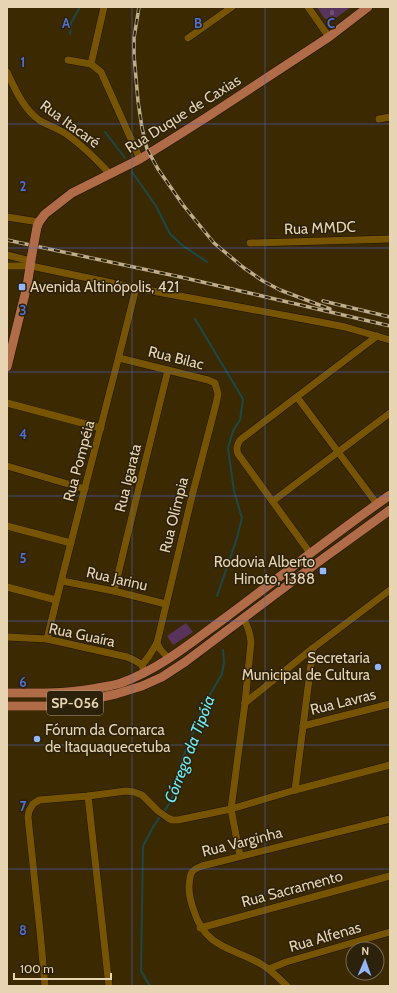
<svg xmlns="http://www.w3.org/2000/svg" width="397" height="993" font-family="Cabin,sans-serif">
  <defs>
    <pattern id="cemetery-stones" width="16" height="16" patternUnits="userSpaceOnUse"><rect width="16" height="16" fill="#58345d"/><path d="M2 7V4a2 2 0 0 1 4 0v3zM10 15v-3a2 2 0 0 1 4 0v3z" fill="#705072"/></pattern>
  </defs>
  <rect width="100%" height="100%" fill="#3b2902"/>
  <!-- cemetery -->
  <polygon fill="url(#cemetery-stones)" points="317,7 351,7 337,17 329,20 324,18"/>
  <!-- garden -->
  <polygon fill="#58345d" points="186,623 193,632 173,645 167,636"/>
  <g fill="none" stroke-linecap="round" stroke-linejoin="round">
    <!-- stream -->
    <g stroke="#19494d" stroke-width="2">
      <polyline points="70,34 71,23 80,7"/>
      <polyline points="105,132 125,158"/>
      <polyline points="132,172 156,206 170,234 182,245 207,262"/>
      <polyline points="195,319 243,399 240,420 233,431 228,448 234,491 242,518 236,541 217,596"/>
      <polyline points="164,812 172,799 181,762 204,705 222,674 224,662 223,650"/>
      <polyline points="150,986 141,971 143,846 153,827 161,815"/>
    </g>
    <defs>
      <g id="minor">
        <polyline points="308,7 329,37"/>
        <polyline points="188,38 232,7"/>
        <polyline points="68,60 91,64 101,72 140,159"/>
        <polyline points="91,64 104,7"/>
        <path d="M7,72c8,17 16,36 32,48 10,6 21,9 30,16 15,11 28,24 41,38"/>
        <polyline points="379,119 390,117"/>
        <polyline points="7,217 39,222"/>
        <polyline points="250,243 390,239"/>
        <polyline points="7,255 31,261"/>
        <polyline points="7,266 31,266 136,288 320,322 345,327 390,340"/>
        <polyline points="119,358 208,380 215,383 218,394 216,404 192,496 157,643 149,656 142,665"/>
        <polyline points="297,397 377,504"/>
        <polyline points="7,403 101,428"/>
        <polyline points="7,466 85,489"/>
        <polyline points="273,501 390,413"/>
        <polyline points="7,526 71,543"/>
        <path d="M310,553l-72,-99c-2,-6 -1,-9 2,-14l137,-104"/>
        <polyline points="62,581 114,591 166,604"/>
        <polyline points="7,587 56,600"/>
        <polyline points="114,591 140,483 168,370"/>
        <path d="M7,637l40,2 80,18c5,2 10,4 15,8l1,4"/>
        <path d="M47,639c28,-117 60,-233 89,-351"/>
        <polyline points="157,643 160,649 169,659"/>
        <polyline points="245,703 313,648 390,590"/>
        <polyline points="303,726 390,704"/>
        <polyline points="295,790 313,648"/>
        <polyline points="88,796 109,986"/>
        <path d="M240,856l-9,-47 14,-106 6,-61c-1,-10 -3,-16 -8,-24"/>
        <polyline points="200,928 390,876"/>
        <polyline points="269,969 286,962 390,932"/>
        <polyline points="45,986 40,931 28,817 29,811 33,804 39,800 88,796 126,791 134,792 142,795 158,811 168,818 172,820 178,820 231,809 295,790 390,765"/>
        <path d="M287,986c-8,-8 -16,-16 -26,-22 -29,-17 -55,-15 -67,-53 -3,-8 -5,-16 -5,-24 1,-13 1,-17 13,-21l188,-47"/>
      </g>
      <g id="major">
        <polyline points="37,227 39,222 45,214 72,193 140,159 169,141 207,117 329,37 368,7"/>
        <polyline points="7,367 27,286 32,254"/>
        <path d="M7,693c32,0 65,1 96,-6 6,-1 12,-2 18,-4 39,-14 71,-41 104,-65 55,-41 109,-84 165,-123"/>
        <polyline points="7,706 53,706 89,700 116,694 142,686 162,677 185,662 321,560 390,510"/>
      </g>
    </defs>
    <!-- minor casing -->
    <use href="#minor" stroke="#1e1301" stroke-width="8"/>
    <!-- major casing -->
    <use href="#major" stroke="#1e1301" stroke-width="10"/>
    <!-- minor -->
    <use href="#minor" stroke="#750" stroke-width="7"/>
    <!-- major -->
    <use href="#major" stroke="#b06b47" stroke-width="9"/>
    <defs>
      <g id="rail">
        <polyline points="139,7 134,38 134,55 138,101 142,128 147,149 158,169 183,205 214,243 244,268 263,281 280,290 330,309"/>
        <polyline points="7,240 185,278 390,326"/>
        <polyline points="323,301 390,317"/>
      </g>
    </defs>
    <!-- rail casing -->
    <use href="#rail" stroke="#c0ad8a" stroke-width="3.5"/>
    <!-- rail -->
    <use href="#rail" stroke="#2c210b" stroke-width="2" stroke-dasharray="6" stroke-linecap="butt"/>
    <defs>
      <polyline id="major-bridge" points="32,254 37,227"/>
    </defs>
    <!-- major-bridge casing -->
    <use href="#major-bridge" stroke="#1e1301" stroke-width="10" stroke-linecap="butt"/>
    <!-- major-bridge -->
    <use href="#major-bridge" stroke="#b06b47" stroke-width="9"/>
  </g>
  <!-- grid -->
  <path fill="none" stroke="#5070cf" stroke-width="1" stroke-opacity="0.55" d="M132,7v979M265,7v979M7,124h383M7,248h383M7,372h383M7,496h383M7,621h383M7,745h383M7,869h383"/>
  <!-- markers -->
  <g fill="#92b7fd" stroke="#2c210b" stroke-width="1.5">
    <rect x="18" y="283" width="8" height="8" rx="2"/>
    <rect x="319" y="567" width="8" height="8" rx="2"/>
    <circle cx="378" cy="667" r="4"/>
    <circle cx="37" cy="739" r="4"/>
  </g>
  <g text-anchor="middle" stroke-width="3" stroke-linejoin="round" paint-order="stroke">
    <!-- shield labels -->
    <rect fill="#2c210b" stroke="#af9e81" stroke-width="1" x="47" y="691" width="56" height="24" rx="3"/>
    <g font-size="14" font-weight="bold" fill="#e7d4b3">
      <text x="75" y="708">SP-056</text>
    </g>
    <!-- street labels -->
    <g font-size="15" fill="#e7d4b3" stroke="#2c210b">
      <text transform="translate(183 114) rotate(-32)" y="5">Rua Duque de Caxias</text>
      <text transform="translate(70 124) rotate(36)" y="5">Rua Itacaré</text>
      <text transform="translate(320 228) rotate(-2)" y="5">Rua MMDC</text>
      <text transform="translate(176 358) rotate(14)" y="5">Rua Bilac</text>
      <text transform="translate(79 461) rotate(-75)" y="5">Rua Pompéia</text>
      <text transform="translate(128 478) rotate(-76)" y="5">Rua Igarata</text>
      <text transform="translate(174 515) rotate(-76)" y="5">Rua Olímpia</text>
      <text transform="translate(117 579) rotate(13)" y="5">Rua Jarinu</text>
      <text transform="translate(82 635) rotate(12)" y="5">Rua Guaíra</text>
      <text transform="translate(343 702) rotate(-14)" y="5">Rua Lavras</text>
      <text transform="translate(242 842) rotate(-14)" y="5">Rua Varginha</text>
      <text transform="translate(292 889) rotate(-15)" y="5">Rua Sacramento</text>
      <text transform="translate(325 937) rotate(-16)" y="5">Rua Alfenas</text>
    </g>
    <!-- poi labels -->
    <g font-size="15" fill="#e7d4b3" stroke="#2c210b" text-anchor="start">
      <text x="30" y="292">Avenida Altinópolis, 421</text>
      <text x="315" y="567" text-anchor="end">Rodovia Alberto<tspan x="315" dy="17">Hinoto, 1388</tspan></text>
      <text x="370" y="663" text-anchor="end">Secretaria<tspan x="370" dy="17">Municipal de Cultura</tspan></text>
      <text x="45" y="735">Fórum da Comarca<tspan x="45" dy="17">de Itaquaquecetuba</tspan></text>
    </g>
    <!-- water labels -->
    <g font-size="16" font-style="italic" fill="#6aedf7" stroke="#2c210b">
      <text transform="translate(189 749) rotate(-69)" y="6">Córrego da Tipóia</text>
    </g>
  </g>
  <g font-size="13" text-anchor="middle" font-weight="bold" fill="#5070cf" stroke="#2c210b" stroke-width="3" stroke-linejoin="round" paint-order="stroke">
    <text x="66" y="28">A</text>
    <text x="198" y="28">B</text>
    <text x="331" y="28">C</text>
    <text x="23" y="67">1</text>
    <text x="23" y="191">2</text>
    <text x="23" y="315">3</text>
    <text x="23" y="439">4</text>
    <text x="23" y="563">5</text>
    <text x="23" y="687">6</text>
    <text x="23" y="811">7</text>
    <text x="23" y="935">8</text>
  </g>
  <!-- border -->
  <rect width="397" height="993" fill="none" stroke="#e7d4b3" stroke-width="16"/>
  <!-- north arrow -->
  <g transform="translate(365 961) rotate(2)"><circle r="19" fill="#2c210b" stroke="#77694e"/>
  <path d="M0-3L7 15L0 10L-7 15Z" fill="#92b7fd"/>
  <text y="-6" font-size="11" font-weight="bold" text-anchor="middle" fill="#e7d4b3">N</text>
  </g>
  <!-- scale -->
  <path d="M14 973v6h97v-6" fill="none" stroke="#e7d4b3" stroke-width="2"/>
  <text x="20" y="973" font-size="12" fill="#e7d4b3" stroke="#2c210b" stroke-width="3" paint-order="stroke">100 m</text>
</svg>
